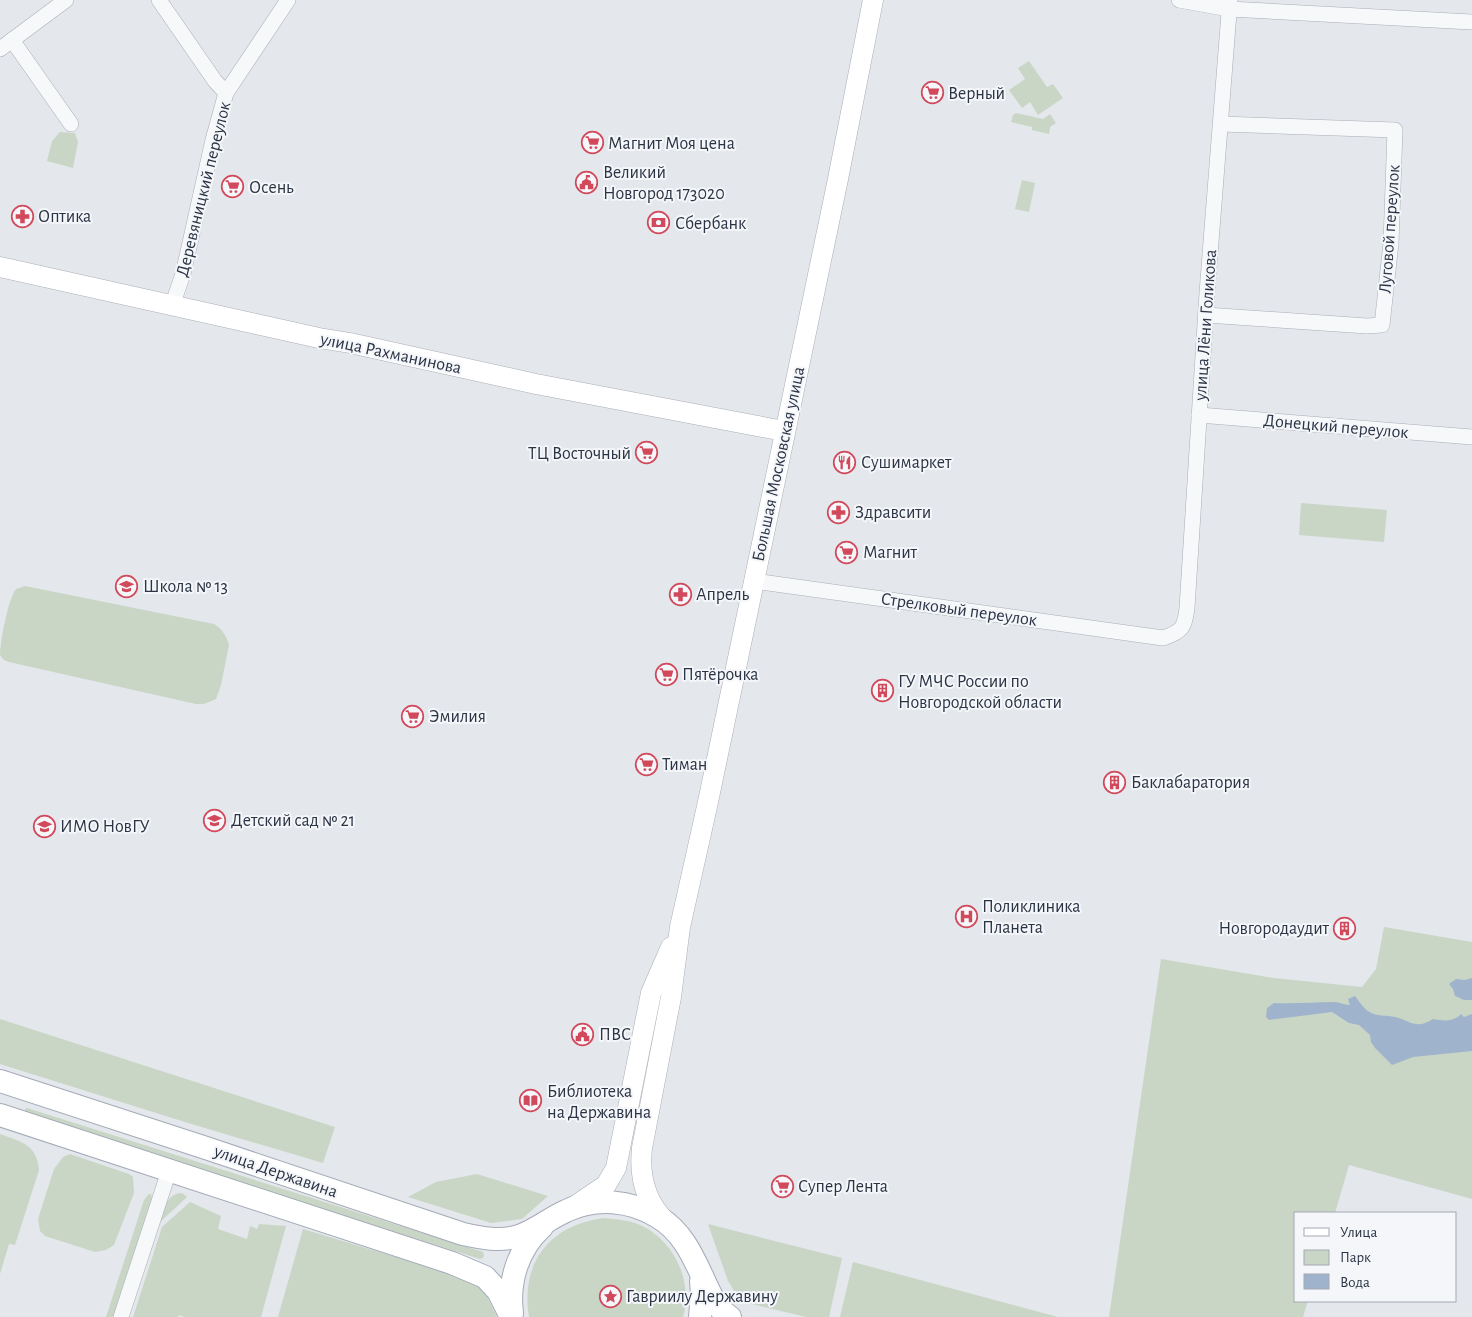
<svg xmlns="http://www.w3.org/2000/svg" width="1472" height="1317" font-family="'Alegreya Sans',sans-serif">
  <rect width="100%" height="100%" fill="#e4e7ec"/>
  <!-- green -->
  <g fill="#c9d6c5">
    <polygon points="1029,61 1047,87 1053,84 1063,98 1038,115 1030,102 1022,108 1009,90 1025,79 1018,68"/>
    <polygon points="1016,113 1043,119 1050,114 1056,123 1050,127 1049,134 1032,130 1032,127 1011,122 1013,115"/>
    <polygon points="60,132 75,133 78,142 73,168 47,161 52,141"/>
    <polygon points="1022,180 1035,183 1029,212 1015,209"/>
    <polygon points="1301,503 1387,510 1384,542 1299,535"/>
    <path d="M25,586l189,38c8,5 12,11 15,21l-8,40 -5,14 -12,5h-8l-187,-42c-3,-1 -7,-3 -9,-7 0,-13 8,-56 16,-66z"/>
    <polygon points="1384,927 1472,942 1472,1199 1349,1165 1335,1213 1296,1213 1296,1301 1308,1301 1303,1317 1109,1317 1161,959 1274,978 1362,987 1376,969"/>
    <polygon points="0,1019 335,1127 323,1163 188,1123 0,1064"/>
    <polygon points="27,1108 483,1252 484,1255 483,1258 480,1259 25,1114 25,1109"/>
    <path d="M0,1134c21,8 37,10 39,36l-24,75 -6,-1 -9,30z"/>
    <polygon points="70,1154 129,1174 133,1177 134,1193 114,1245 106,1250 95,1252 45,1236 40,1231 38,1219 54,1169 63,1157"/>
    <polygon points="477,1174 548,1196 522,1219 491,1223 408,1197 436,1182"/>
    <path d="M182,1193l5,4 -29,27c4,-13 8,-30 24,-31z"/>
    <polygon points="149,1194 151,1194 152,1198 116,1317 106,1317 144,1200"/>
    <polygon points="190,1202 221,1216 218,1229 247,1239 250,1226 257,1229 259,1224 286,1226 261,1317 185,1317 179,1315 178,1317 133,1317 162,1227"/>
    <path d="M604,1218c11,1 21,2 31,5 37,13 59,57 48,94h-154c-9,-55 21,-92 75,-99z"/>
    <polygon points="708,1224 842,1258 829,1317 806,1317 752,1304 736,1294 728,1281"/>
    <polygon points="303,1229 475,1281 486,1294 497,1317 278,1317"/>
    <polygon points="853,1262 1058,1317 840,1317"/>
  </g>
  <!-- water -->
  <g fill="#9fb4cc">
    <polygon points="1472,978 1472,1000 1464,1000 1455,996 1453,989 1449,984 1456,979 1465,980"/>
    <path d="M1355,996c4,5 8,12 13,15 9,6 18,4 27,6 16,4 21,13 38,2 10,2 21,3 28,-5l3,3 8,-3v37l-59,6 -21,8 -17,-17 -4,-6 -1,-7 -11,-10 -10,-2 -17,-11 -63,8 -3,-3 1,-9 7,-5c20,1 40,-1 60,-1 6,0 10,3 16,3l-2,-6z"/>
  </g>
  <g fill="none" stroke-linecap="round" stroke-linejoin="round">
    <defs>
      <g id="street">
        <polyline points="159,0 215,81 226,93"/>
        <polyline points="1179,0 1229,9 1472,22"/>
        <polyline points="12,40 71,124"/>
        <polyline points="0,49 66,0"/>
        <polyline points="172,306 183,274 213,140 226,93 288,0"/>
        <polyline points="1206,315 1367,326 1382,325 1391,243 1395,130 1221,124"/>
        <polyline points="1199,415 1472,437"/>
        <path d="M754,581l409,57c19,-6 22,-11 24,-30l20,-315 23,-293"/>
        <polyline points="121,1317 169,1171"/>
      </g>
      <g id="secondary">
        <polyline points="0,267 319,338 350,343 536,384 784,431"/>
        <polyline points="575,1206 606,1185 616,1168 651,993 671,947"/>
        <path d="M665,1221c-20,-20 -26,-45 -23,-73l29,-151 9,-70 28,-125 130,-623 35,-179"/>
      </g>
      <g id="primary">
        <path d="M0,1081l206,67 257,86c18,4 38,8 56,2 17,-6 31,-18 47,-25 30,-14 64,-11 92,6 24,14 35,39 46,63 7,15 12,28 26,37"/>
        <polyline points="0,1115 452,1263 485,1277 498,1291 511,1317"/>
        <path d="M512,1313c-4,-32 6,-64 30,-86"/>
        <polyline points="700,1317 702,1294 701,1281"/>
      </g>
    </defs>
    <!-- street casing -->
    <use href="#street" stroke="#a9aeb7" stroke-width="16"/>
    <!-- secondary casing -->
    <use href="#secondary" stroke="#a9aeb7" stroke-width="21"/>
    <!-- primary casing -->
    <use href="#primary" stroke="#a3abb8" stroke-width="24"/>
    <!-- street -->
    <use href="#street" stroke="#f7f8fa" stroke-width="15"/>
    <!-- secondary -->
    <use href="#secondary" stroke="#fff" stroke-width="20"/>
    <!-- primary -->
    <use href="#primary" stroke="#fff" stroke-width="22"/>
  </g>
  <!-- icons -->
  <defs>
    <symbol id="supermarket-ring" viewBox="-11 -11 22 22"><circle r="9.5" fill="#f4f6f9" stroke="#d1495b" stroke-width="1.5"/><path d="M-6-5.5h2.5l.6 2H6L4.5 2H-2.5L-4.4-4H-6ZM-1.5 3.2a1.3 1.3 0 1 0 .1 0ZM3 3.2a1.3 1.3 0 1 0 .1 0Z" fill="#d1495b"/></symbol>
    <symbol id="civic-ring" viewBox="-11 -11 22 22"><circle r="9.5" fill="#f4f6f9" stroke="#d1495b" stroke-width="1.5"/><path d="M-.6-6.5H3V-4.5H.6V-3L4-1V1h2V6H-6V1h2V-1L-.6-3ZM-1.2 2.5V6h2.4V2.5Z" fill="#d1495b"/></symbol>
    <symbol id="pharmacy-ring" viewBox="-11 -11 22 22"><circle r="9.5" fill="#f4f6f9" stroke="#d1495b" stroke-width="1.5"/><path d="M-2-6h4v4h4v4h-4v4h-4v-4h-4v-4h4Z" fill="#d1495b"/></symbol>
    <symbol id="bank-ring" viewBox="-11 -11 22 22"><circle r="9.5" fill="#f4f6f9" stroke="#d1495b" stroke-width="1.5"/><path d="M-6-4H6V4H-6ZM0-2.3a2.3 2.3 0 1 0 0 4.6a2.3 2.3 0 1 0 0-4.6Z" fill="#d1495b"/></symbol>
    <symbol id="restaurant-ring" viewBox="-11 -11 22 22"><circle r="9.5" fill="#f4f6f9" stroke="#d1495b" stroke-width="1.5"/><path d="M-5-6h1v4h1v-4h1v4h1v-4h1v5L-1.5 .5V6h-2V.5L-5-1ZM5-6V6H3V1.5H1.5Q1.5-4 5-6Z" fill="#d1495b"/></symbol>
    <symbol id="school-ring" viewBox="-11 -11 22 22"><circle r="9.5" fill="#f4f6f9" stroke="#d1495b" stroke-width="1.5"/><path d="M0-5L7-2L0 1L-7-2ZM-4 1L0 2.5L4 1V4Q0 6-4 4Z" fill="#d1495b"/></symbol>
    <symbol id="building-ring" viewBox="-11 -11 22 22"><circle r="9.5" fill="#f4f6f9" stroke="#d1495b" stroke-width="1.5"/><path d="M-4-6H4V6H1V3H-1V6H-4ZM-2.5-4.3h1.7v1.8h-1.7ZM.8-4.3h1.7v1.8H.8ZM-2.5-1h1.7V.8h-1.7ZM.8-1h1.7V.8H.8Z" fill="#d1495b"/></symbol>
    <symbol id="university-ring" viewBox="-11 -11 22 22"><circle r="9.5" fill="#f4f6f9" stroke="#d1495b" stroke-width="1.5"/><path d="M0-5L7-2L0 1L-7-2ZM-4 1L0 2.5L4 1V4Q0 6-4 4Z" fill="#d1495b"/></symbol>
    <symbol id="hospital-ring" viewBox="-11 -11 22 22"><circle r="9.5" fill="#f4f6f9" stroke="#d1495b" stroke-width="1.5"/><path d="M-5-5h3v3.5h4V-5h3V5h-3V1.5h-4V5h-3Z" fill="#d1495b"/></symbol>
    <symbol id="library-ring" viewBox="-11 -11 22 22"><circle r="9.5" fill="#f4f6f9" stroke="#d1495b" stroke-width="1.5"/><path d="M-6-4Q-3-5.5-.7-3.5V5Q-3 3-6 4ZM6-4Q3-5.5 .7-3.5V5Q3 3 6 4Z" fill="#d1495b"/></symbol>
    <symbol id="sight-ring" viewBox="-11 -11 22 22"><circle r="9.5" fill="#f4f6f9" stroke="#d1495b" stroke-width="1.5"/><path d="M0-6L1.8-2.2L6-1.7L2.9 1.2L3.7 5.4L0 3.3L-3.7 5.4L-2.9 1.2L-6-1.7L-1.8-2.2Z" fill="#d1495b"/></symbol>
  </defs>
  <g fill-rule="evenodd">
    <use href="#supermarket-ring" x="920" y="80" width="25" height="25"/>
    <use href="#supermarket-ring" x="580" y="130" width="25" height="25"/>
    <use href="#civic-ring" x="574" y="170" width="25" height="25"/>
    <use href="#supermarket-ring" x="220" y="174" width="25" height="25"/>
    <use href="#pharmacy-ring" x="10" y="204" width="25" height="25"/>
    <use href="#bank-ring" x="646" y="210" width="25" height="25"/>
    <use href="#supermarket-ring" x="634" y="440" width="25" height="25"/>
    <use href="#restaurant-ring" x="832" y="450" width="25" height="25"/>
    <use href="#pharmacy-ring" x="826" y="500" width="25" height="25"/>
    <use href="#supermarket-ring" x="834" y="540" width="25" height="25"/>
    <use href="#school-ring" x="114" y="574" width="25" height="25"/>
    <use href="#pharmacy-ring" x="668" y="582" width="25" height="25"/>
    <use href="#supermarket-ring" x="654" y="662" width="25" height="25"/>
    <use href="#building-ring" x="870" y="678" width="25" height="25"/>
    <use href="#supermarket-ring" x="400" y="704" width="25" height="25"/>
    <use href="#supermarket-ring" x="634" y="752" width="25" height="25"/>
    <use href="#building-ring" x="1102" y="770" width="25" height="25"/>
    <use href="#school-ring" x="202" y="808" width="25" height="25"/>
    <use href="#university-ring" x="32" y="814" width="25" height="25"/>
    <use href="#hospital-ring" x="954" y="904" width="25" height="25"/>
    <use href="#building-ring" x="1332" y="916" width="25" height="25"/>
    <use href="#civic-ring" x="570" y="1022" width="25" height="25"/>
    <use href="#library-ring" x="518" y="1088" width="25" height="25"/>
    <use href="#supermarket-ring" x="770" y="1174" width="25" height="25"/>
    <use href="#sight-ring" x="598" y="1284" width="25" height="25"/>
  </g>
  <g text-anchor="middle" stroke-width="4" stroke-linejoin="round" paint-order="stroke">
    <!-- poi labels -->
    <g font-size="18" fill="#2b3445" stroke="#f4f6f9" text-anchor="start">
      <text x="948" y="99">Верный</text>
      <text x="608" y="149">Магнит Моя цена</text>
      <text x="603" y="178">Великий<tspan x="603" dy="21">Новгород 173020</tspan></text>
      <text x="249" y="193">Осень</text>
      <text x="38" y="222">Оптика</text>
      <text x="675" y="229">Сбербанк</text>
      <text x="631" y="459" text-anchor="end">ТЦ Восточный</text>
      <text x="861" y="468">Сушимаркет</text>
      <text x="855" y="518">Здравсити</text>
      <text x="863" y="558">Магнит</text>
      <text x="143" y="592">Школа № 13</text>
      <text x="696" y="600">Апрель</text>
      <text x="682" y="680">Пятёрочка</text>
      <text x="898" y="687">ГУ МЧС России по<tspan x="898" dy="21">Новгородской области</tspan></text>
      <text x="429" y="722">Эмилия</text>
      <text x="662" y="770">Тиман</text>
      <text x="1131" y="788">Баклабаратория</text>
      <text x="231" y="826">Детский сад № 21</text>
      <text x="60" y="832">ИМО НовГУ</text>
      <text x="982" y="912">Поликлиника<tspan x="982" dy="21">Планета</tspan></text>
      <text x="1329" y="934" text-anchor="end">Новгородаудит</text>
      <text x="599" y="1040">ПВС</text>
      <text x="547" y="1097">Библиотека<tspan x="547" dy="21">на Державина</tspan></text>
      <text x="798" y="1192">Супер Лента</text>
      <text x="626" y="1302">Гавриилу Державину</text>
    </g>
    <!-- street labels -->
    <g font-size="18" fill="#2b3445" stroke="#f4f6f9">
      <text transform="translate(203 189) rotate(-76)" y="6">Деревяницкий переулок</text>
      <text transform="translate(1389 229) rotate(-86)" y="6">Луговой переулок</text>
      <text transform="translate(1205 325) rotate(-86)" y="6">улица Лёни Голикова</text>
      <text transform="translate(391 353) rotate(12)" y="6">улица Рахманинова</text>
      <text transform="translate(1336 426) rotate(5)" y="6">Донецкий переулок</text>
      <text transform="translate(778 464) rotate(-78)" y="6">Большая Московская улица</text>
      <text transform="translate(959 609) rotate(8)" y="6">Стрелковый переулок</text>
      <text transform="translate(276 1171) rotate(19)" y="6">улица Державина</text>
    </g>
  </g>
  <!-- legend -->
  <rect x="1294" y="1212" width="162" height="90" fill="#f4f6f9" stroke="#a4a8b1"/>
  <rect x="1304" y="1228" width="25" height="8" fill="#ffffff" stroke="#a4a8b1"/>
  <text x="1340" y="1237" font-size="15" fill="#2b3445">Улица</text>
  <rect x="1304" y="1250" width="25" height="15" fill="#c9d6c5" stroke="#a4a8b1"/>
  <text x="1340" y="1262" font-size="15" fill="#2b3445">Парк</text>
  <rect x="1304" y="1274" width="25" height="15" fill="#9fb4cc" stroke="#a4a8b1"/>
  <text x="1340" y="1287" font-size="15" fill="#2b3445">Вода</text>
</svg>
